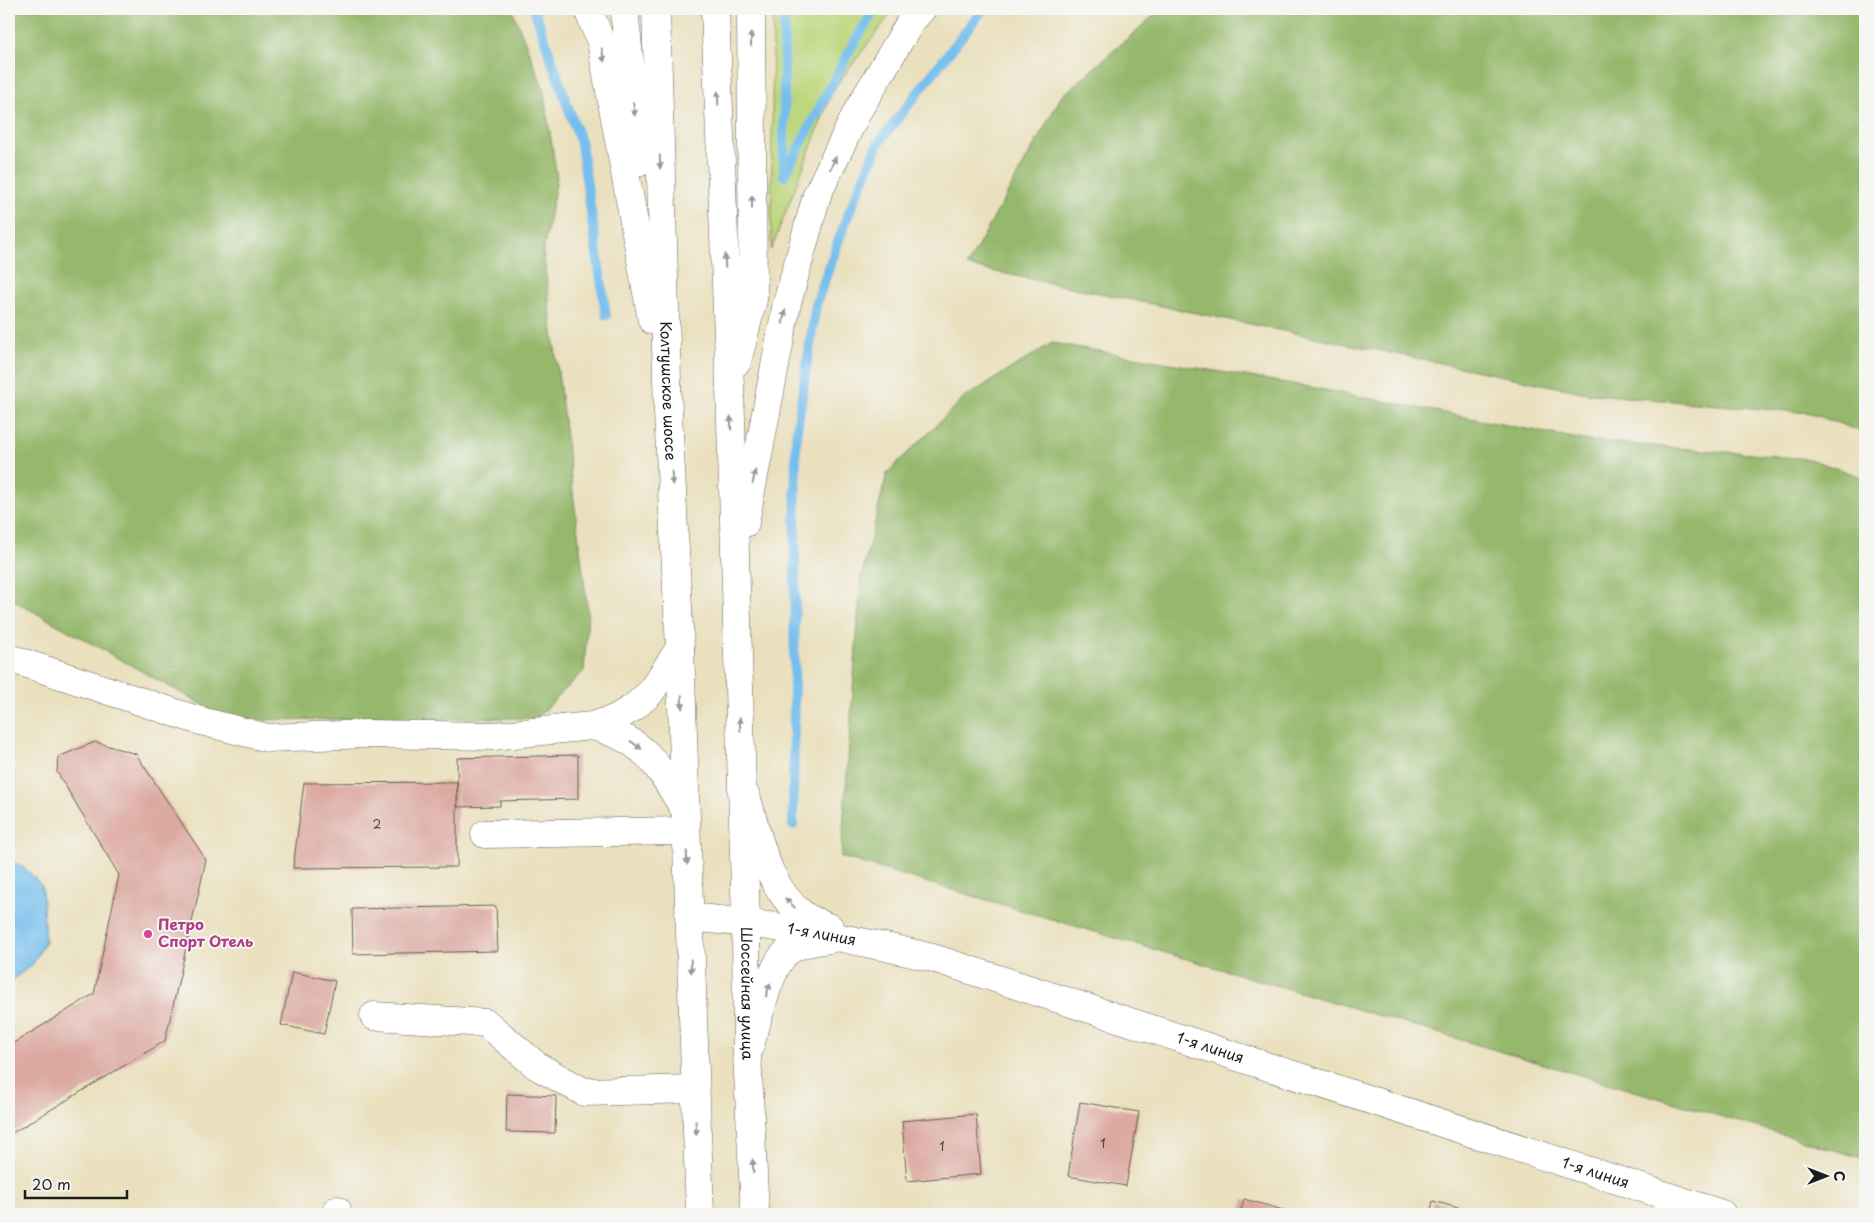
<svg xmlns="http://www.w3.org/2000/svg" width="1874" height="1223" font-family="'Playpen Sans',sans-serif">
  <rect width="100%" height="100%" fill="#f6f6f2"/>
  <filter id="ink" filterUnits="userSpaceOnUse"><feTurbulence type="fractalNoise" baseFrequency=".02" numOctaves="2"/><feDisplacementMap in="SourceGraphic" scale="10" xChannelSelector="R" yChannelSelector="G"/><feConvolveMatrix kernelMatrix="1 2 1 2 8 2 1 2 1" color-interpolation-filters="sRGB"/></filter>
  <filter id="wash" filterUnits="userSpaceOnUse"><feTurbulence type="fractalNoise" baseFrequency=".0096" numOctaves="4" result="noise"/><feDisplacementMap in="SourceGraphic" scale="20" xChannelSelector="R" yChannelSelector="G"/><feGaussianBlur stdDeviation="1.12" result="paint"/><feColorMatrix in="noise" values="0 0 0 0 0 0 0 0 0 0 0 0 0 0 0 0 0 1.4 0 .05"/><feComposite in="paint" operator="in"/></filter>
  <g filter="url(#wash)">
    <rect width="100%" height="100%" fill="#eae0bd"/>
    <!-- green -->
    <polygon fill="#bcd77d" stroke="#6c7a4c" points="773,9 894,9 833,90 771,250"/>
    <!-- forest -->
    <g fill="#95b86c" stroke="#586a44">
      <polygon points="9,9 512,9 543,87 557,178 543,252 588,613 584,671 537,718 230,720 9,598"/>
      <polygon points="1161,9 1865,9 1865,433 1810,413 1591,394 967,266 1061,97"/>
      <polygon points="1052,343 1315,388 1584,440 1809,459 1865,478 1865,1159 841,857 861,578 887,473 964,398"/>
    </g>
    <!-- water -->
    <polygon fill="#74beed" stroke="#486d84" points="9,861 24,867 42,886 45,941 33,964 9,982"/>
    <g fill="none" stroke-linecap="round" stroke-linejoin="round">
      <!-- stream -->
      <g stroke="#74beed" stroke-width="10">
        <polyline points="534,9 581,144 606,315"/>
        <polyline points="784,9 784,176 851,48 875,9"/>
        <polyline points="793,825 796,436 816,304 846,220 878,144 983,9"/>
      </g>
    </g>
    <g id="blocks">
      <!-- building -->
      <g fill="#dba9a0">
        <polygon points="95,742 136,754 206,860 165,1041 9,1135 9,1046 94,994 119,875 57,772 58,757"/>
        <polygon points="578,755 578,799 500,801 500,806 458,807 457,758"/>
        <polygon points="457,782 457,867 293,868 304,783"/>
        <polygon points="496,906 498,951 353,954 352,909"/>
        <polygon points="292,972 335,981 324,1034 281,1025"/>
        <polygon points="507,1094 556,1096 555,1133 506,1132"/>
        <polygon points="1080,1102 1139,1112 1126,1186 1068,1176"/>
        <polygon points="976,1114 981,1174 907,1181 902,1121"/>
        <polygon points="1244,1199 1294,1213 1294,1214 1240,1214"/>
        <polygon points="1433,1201 1480,1214 1430,1214"/>
      </g>
    </g>
  </g>
  <g filter="url(#ink)">
    <use href="#blocks" fill-opacity="0" stroke="#646154" stroke-width="1"/>
    <g fill="none" stroke-linecap="round" stroke-linejoin="round">
      <defs>
        <g id="minor">
          <polyline points="9,658 197,720 268,738 367,734 494,736 592,726 614,719 633,708 650,693 680,648"/>
          <path d="M592,726c56,15 64,38 93,84"/>
          <path d="M746,796c13,41 20,90 56,118 8,6 19,10 28,14"/>
          <polyline points="485,834 686,831"/>
          <path id="s1" d="M689,917c85,7 162,21 244,41l789,256"/>
          <polyline points="374,1016 486,1023 537,1066 584,1092 694,1089"/>
          <path d="M749,1048c8,-24 19,-74 34,-92 11,-13 32,-15 47,-17"/>
          <polyline points="337,1210 337,1214"/>
        </g>
        <g id="major">
          <polyline points="588,9 601,42 652,320"/>
          <polyline points="624,9 640,162"/>
          <path id="s2" d="M656,9l12,403 12,236 20,566"/>
          <path id="s3" d="M715,9l15,378 16,534 1,132 8,161"/>
          <polyline points="737,362 753,300 751,9"/>
          <polyline points="745,523 787,303 817,195 857,112 911,21 922,9"/>
        </g>
      </defs>
      <!-- minor casing -->
      <use href="#minor" stroke="#646154" stroke-width="29"/>
      <!-- major casing -->
      <use href="#major" stroke="#646154" stroke-width="29"/>
      <!-- minor -->
      <use href="#minor" stroke="#fff" stroke-width="28"/>
      <!-- major -->
      <use href="#major" stroke="#fff" stroke-width="28"/>
    </g>
    <!-- one-way arrows -->
    <defs><path id="oneway-solid" d="M-6-.8H1V-3.2L6.5 0L1 3.2V.8H-6Z" transform="scale(1.25)"/></defs>
    <g fill="#999">
      <use href="#oneway-solid" transform="translate(751 39) rotate(-90)"/>
      <use href="#oneway-solid" transform="translate(603 55) rotate(80)"/>
      <use href="#oneway-solid" transform="translate(718 98) rotate(-92)"/>
      <use href="#oneway-solid" transform="translate(634 109) rotate(83)"/>
      <use href="#oneway-solid" transform="translate(660 162) rotate(88)"/>
      <use href="#oneway-solid" transform="translate(833 163) rotate(-64)"/>
      <use href="#oneway-solid" transform="translate(752 202) rotate(-90)"/>
      <use href="#oneway-solid" transform="translate(725 261) rotate(-92)"/>
      <use href="#oneway-solid" transform="translate(784 317) rotate(-79)"/>
      <use href="#oneway-solid" transform="translate(731 423) rotate(-92)"/>
      <use href="#oneway-solid" transform="translate(754 477) rotate(-79)"/>
      <use href="#oneway-solid" transform="translate(672 478) rotate(87)"/>
      <use href="#oneway-solid" transform="translate(682 702) rotate(88)"/>
      <use href="#oneway-solid" transform="translate(740 724) rotate(-92)"/>
      <use href="#oneway-solid" transform="translate(636 745) rotate(36)"/>
      <use href="#oneway-solid" transform="translate(687 858) rotate(88)"/>
      <use href="#oneway-solid" transform="translate(790 903) rotate(-136)"/>
      <use href="#oneway-solid" transform="translate(691 966) rotate(88)"/>
      <use href="#oneway-solid" transform="translate(768 990) rotate(-72)"/>
      <use href="#oneway-solid" transform="translate(696 1128) rotate(87)"/>
      <use href="#oneway-solid" transform="translate(753 1166) rotate(-93)"/>
    </g>
  </g>
  <!-- markers -->
  <circle fill="#d1479c" stroke="#f6f6f2" stroke-width="2" cx="148" cy="934" r="5"/>
  <g text-anchor="middle" stroke-width="4" stroke-linejoin="round" paint-order="stroke">
    <!-- number labels -->
    <g font-size="12" fill="#4c3f3d">
      <text x="377" y="829">2</text>
      <text x="1103" y="1148">1</text>
      <text x="942" y="1151">1</text>
    </g>
    <!-- street labels -->
    <g font-size="15" fill="#1c1c1c" stroke="#f6f6f2">
      <text dy="5" stroke="none"><textPath href="#s2" startOffset="382">Колтушское шоссе</textPath></text>
      <text dy="5" stroke="none"><textPath href="#s1" startOffset="134">1-я линия</textPath></text>
      <text dy="5" stroke="none"><textPath href="#s3" startOffset="985">Шоссейная улица</textPath></text>
      <text dy="5" stroke="none"><textPath href="#s1" startOffset="539">1-я линия</textPath></text>
      <text dy="5" stroke="none"><textPath href="#s1" startOffset="944">1-я линия</textPath></text>
    </g>
    <!-- hotel labels -->
    <g font-size="15" font-weight="bold" fill="#b23c85" stroke="#f6f6f2" text-anchor="start">
      <text x="158" y="930">Петро<tspan x="158" dy="17">Спорт Отель</tspan></text>
    </g>
  </g>
  <!-- margin -->
  <rect width="1874" height="1223" fill="none" stroke="#f6f6f2" stroke-width="30"/>
  <!-- north arrow -->
  <g transform="translate(1826 1176) rotate(90)" stroke="#f6f6f2" stroke-width="4" paint-order="stroke">
  <path d="M0-4L9 19L0 12L-9 19Z" fill="#1c1c1c"/>
  <text y="-8" font-size="14" font-weight="bold" text-anchor="middle" fill="#1c1c1c">С</text>
  </g>
  <!-- scale -->
  <path d="M25 1190v8h102v-8" fill="none" stroke="#1c1c1c" stroke-width="2.5"/>
  <text x="32" y="1190" font-size="15" fill="#1c1c1c" stroke="#f6f6f2" stroke-width="4" paint-order="stroke">20 m</text>
</svg>
